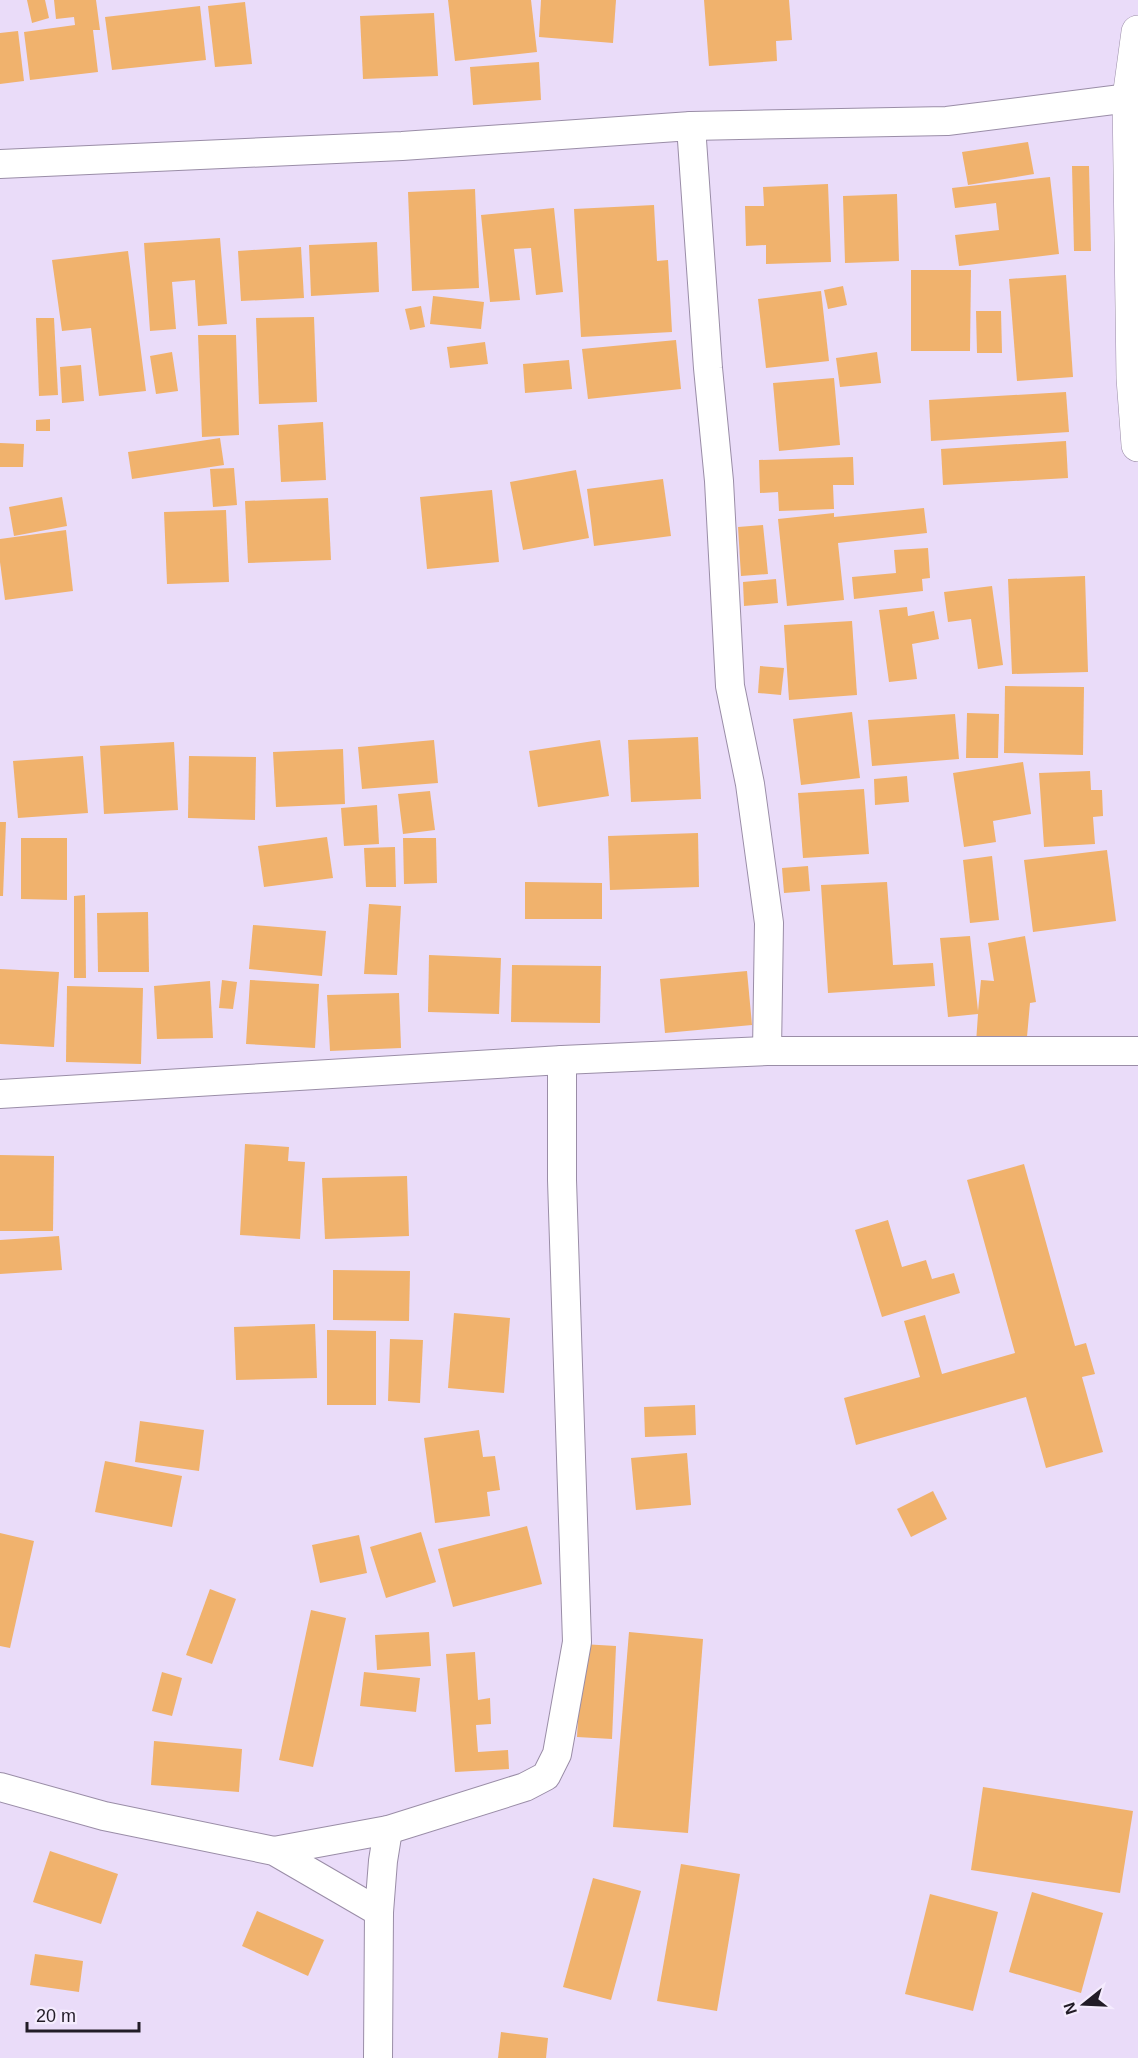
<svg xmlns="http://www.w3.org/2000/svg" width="1138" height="2058" font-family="Helvetica,sans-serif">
  <rect width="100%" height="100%" fill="#eadcf9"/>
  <!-- building -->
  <g fill="#f0b26d">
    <polygon points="27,0 45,0 49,18 32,23"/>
    <polygon points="54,0 96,0 100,30 93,30 98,72 30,80 24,32 75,25 74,17 56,19"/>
    <polygon points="448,0 531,0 537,52 455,61"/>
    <polygon points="541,0 616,0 613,43 539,37"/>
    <polygon points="704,0 789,0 792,40 776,41 777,61 709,66"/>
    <polygon points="245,2 252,64 215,67 208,6"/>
    <polygon points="200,6 206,60 112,70 105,17"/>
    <polygon points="434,13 438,76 363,79 360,16"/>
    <polygon points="18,31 24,81 0,84 0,33"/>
    <polygon points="539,62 541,100 473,105 470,67"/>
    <polygon points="1028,142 1034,174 968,185 962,152"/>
    <polygon points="1072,166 1089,166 1091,251 1074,251"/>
    <polygon points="1050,177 1059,254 959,266 955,235 999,230 996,203 955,208 952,188"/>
    <polygon points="828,184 831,262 766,264 766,245 746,246 745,206 764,206 763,187"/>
    <polygon points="475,189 479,288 412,291 408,192"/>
    <polygon points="897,194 899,261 845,263 843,196"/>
    <polygon points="654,205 657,261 668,260 672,332 581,337 574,209"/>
    <polygon points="554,208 563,292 536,295 531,248 514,249 520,300 490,302 481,215"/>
    <polygon points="220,238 227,324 198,326 195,280 172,282 176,329 150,331 144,243"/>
    <polygon points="377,242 379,292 311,296 309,245"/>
    <polygon points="301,247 304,298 241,301 238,251"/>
    <polygon points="128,251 146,391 99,396 91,328 62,331 52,260"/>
    <polygon points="911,270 971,270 970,351 911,351"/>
    <polygon points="1066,275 1073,377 1017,381 1009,279"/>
    <polygon points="843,286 847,305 828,309 824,290"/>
    <polygon points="821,291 829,361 766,368 758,299"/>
    <polygon points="433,296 484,302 481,329 430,324"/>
    <polygon points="421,306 425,327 410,330 405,309"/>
    <polygon points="976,311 1001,311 1002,353 977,353"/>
    <polygon points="314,317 317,402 259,404 256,318"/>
    <polygon points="36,318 54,318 58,395 39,396"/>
    <polygon points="198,335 236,335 239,435 202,437"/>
    <polygon points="676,340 681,389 588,399 582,349"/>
    <polygon points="485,342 488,364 450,368 447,347"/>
    <polygon points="172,352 178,391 156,394 150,356"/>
    <polygon points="877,352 881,383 840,387 836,358"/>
    <polygon points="569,360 572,389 525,393 523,364"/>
    <polygon points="81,365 84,401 62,403 60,367"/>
    <polygon points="834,378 840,445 779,451 773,383"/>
    <polygon points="1066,392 1069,432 931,441 929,400"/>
    <polygon points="50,419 50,431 36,431 36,420"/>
    <polygon points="323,422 326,480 281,482 278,425"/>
    <polygon points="220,438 224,465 132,479 128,452"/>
    <polygon points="1066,441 1068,478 943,485 941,449"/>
    <polygon points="0,443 24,444 23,467 0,467"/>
    <polygon points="853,457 854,485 833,485 834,509 779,511 778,492 760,493 759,460"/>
    <polygon points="234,468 237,505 213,507 210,469"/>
    <polygon points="576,470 589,538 523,550 510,482"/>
    <polygon points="663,479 671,536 594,546 587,489"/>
    <polygon points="492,490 499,562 427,569 420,497"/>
    <polygon points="62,497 67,526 14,536 9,507"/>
    <polygon points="328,498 331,560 248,563 245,501"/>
    <polygon points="924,508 927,533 838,543 844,600 787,606 778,519 834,513 834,517"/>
    <polygon points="226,510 229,582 167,584 164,512"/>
    <polygon points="763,525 768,574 741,576 738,527"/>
    <polygon points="66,530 73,591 5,600 0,562 0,539"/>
    <polygon points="928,548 930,578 922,579 923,591 854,599 852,577 896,573 894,550"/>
    <polygon points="1085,576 1088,672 1012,674 1008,579"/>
    <polygon points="776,579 778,603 744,606 743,582"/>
    <polygon points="992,586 1003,665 978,669 971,619 948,622 944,592"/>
    <polygon points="907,607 908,616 934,611 939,639 912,644 917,679 889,682 879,610"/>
    <polygon points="852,621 857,695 789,700 784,625"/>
    <polygon points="760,666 784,668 781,695 758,693"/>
    <polygon points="1005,686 1084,687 1083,755 1004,753"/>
    <polygon points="852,712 860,778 801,785 793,719"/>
    <polygon points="967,713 999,714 998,758 966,758"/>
    <polygon points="955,714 959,759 872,766 868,720"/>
    <polygon points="698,737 701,799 631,802 628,740"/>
    <polygon points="434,740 438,783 362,789 358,747"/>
    <polygon points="600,740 609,796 538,807 529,751"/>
    <polygon points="174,742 178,810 104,814 100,746"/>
    <polygon points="343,749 345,804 276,807 273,752"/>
    <polygon points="83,756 88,813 18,818 13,761"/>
    <polygon points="189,756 256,757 255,820 188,818"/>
    <polygon points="1023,762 1031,814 993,821 996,842 964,847 953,773"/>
    <polygon points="1090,771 1091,790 1102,790 1103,816 1093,817 1095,844 1044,847 1039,773"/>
    <polygon points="907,776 909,802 875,805 874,779"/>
    <polygon points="864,789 869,854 803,858 798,793"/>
    <polygon points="430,791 435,830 403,834 398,794"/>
    <polygon points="377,805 379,844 344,846 341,808"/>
    <polygon points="0,822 6,822 3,896 0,896"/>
    <polygon points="698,833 699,887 610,890 608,836"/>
    <polygon points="327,837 333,878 264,887 258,846"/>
    <polygon points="21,838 67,838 67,900 21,899"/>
    <polygon points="403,838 436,838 437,883 404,884"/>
    <polygon points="395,847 396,887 366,887 364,848"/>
    <polygon points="1107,850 1116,921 1033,932 1024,860"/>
    <polygon points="992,856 999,920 970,923 963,860"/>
    <polygon points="808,866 810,891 784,893 782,868"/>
    <polygon points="525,882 602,883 602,919 525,919"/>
    <polygon points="887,882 893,965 933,963 935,986 828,993 821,885"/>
    <polygon points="85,895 86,978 74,978 74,896"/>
    <polygon points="369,904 401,906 397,975 364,974"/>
    <polygon points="148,912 149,972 98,972 97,913"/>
    <polygon points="253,925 326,931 322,976 249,969"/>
    <polygon points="970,936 978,1011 981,980 994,981 988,943 1025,936 1036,1002 1030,1003 1026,1048 976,1043 978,1014 948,1017 940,938"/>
    <polygon points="429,955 501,958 499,1014 428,1012"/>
    <polygon points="512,965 601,966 600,1023 511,1022"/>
    <polygon points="0,969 59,972 54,1047 0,1044"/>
    <polygon points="747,971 752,1025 665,1033 660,979"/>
    <polygon points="222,980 237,982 233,1009 219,1008"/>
    <polygon points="250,980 319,984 315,1048 246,1044"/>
    <polygon points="210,981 213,1038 157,1039 154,986"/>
    <polygon points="67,986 143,988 141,1064 66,1062"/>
    <polygon points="399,993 401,1048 330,1051 327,995"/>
    <polygon points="245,1144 289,1147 288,1161 305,1162 300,1239 240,1235"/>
    <polygon points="0,1155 54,1156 53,1231 0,1231"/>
    <polygon points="1024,1164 1075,1346 1086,1343 1095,1374 1082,1377 1103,1452 1046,1468 1026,1397 856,1445 844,1398 920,1377 904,1321 925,1315 942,1374 1015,1353 967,1180"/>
    <polygon points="407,1176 409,1236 325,1239 322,1178"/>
    <polygon points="888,1220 902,1267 926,1260 932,1279 954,1273 960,1293 882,1317 855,1230"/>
    <polygon points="59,1236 62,1270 0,1274 0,1240"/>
    <polygon points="333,1270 410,1271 409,1321 333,1320"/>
    <polygon points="454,1313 510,1318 504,1393 448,1388"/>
    <polygon points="315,1324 317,1378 236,1380 234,1327"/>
    <polygon points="327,1330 376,1331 376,1405 327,1405"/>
    <polygon points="390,1339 423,1340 420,1403 388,1401"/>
    <polygon points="695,1405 696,1435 645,1437 644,1407"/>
    <polygon points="140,1421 204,1430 199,1471 135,1462"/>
    <polygon points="479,1430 483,1457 495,1456 500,1490 487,1492 490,1516 435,1523 424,1438"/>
    <polygon points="687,1453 691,1505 636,1510 631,1458"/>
    <polygon points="105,1461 182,1476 172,1527 95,1512"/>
    <polygon points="933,1491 947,1519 911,1537 897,1509"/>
    <polygon points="527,1526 542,1584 453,1607 438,1549"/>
    <polygon points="421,1532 436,1582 386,1598 370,1547"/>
    <polygon points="0,1533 34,1541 10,1648 0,1646"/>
    <polygon points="359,1535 367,1573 320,1583 312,1545"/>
    <polygon points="210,1589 236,1599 212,1664 186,1655"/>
    <polygon points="311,1610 346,1618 313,1767 279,1760"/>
    <polygon points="429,1632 431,1666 377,1670 375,1635"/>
    <polygon points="629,1632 703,1639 688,1833 613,1827"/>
    <polygon points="582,1644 616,1646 612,1739 577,1737"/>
    <polygon points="475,1652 478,1700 490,1698 491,1724 476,1725 478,1752 508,1750 509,1769 455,1772 446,1654"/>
    <polygon points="162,1672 182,1678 172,1716 152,1711"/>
    <polygon points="364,1672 420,1678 416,1712 360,1706"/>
    <polygon points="154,1741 242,1749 239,1792 151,1785"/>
    <polygon points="983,1787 1133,1811 1120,1893 971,1870"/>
    <polygon points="50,1851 118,1874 101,1924 33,1902"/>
    <polygon points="681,1864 740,1874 717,2011 657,2001"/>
    <polygon points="593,1878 641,1891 611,2000 563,1987"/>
    <polygon points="1032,1892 1103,1913 1081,1993 1009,1972"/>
    <polygon points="930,1894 998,1912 973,2011 905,1994"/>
    <polygon points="257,1911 324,1940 308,1976 242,1946"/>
    <polygon points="35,1954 83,1961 79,1992 30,1985"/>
    <polygon points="501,2032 548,2038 546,2058 498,2058"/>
  </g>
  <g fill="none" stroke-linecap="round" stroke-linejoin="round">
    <defs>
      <g id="street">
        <polyline points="691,126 708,368 719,481 730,686 750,784 769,923 767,1051"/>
        <polyline points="0,164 402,146 691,126 947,121 1129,98"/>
        <polyline points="0,1094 562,1060 767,1051 1138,1051"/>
        <polyline points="0,1787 104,1816 274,1851 379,1912 378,2058"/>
        <polyline points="274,1851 388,1830 525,1787 546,1776 557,1754 577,1642 562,1180 562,1060"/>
        <polyline points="379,1912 383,1861 388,1830"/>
      </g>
      <polyline id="secondary" points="1138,32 1129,98 1133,378 1138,445"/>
    </defs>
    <!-- street casing -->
    <use href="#street" stroke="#9a8da7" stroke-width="30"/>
    <!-- secondary casing -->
    <use href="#secondary" stroke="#9a8da7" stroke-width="34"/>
    <!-- street -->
    <use href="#street" stroke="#fff" stroke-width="28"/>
    <!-- secondary -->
    <use href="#secondary" stroke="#fff" stroke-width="33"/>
  </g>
  <!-- north arrow -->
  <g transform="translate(1084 2004) rotate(252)" stroke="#f5ecfe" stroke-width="4.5" paint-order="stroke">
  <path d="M0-4.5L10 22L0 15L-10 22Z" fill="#221c27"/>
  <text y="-9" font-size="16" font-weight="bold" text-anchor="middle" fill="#221c27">N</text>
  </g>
  <!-- scale -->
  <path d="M27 2022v9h112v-9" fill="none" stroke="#221c27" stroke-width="3"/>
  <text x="36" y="2022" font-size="18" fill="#221c27" stroke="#f5ecfe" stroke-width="4.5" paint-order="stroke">20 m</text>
</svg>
